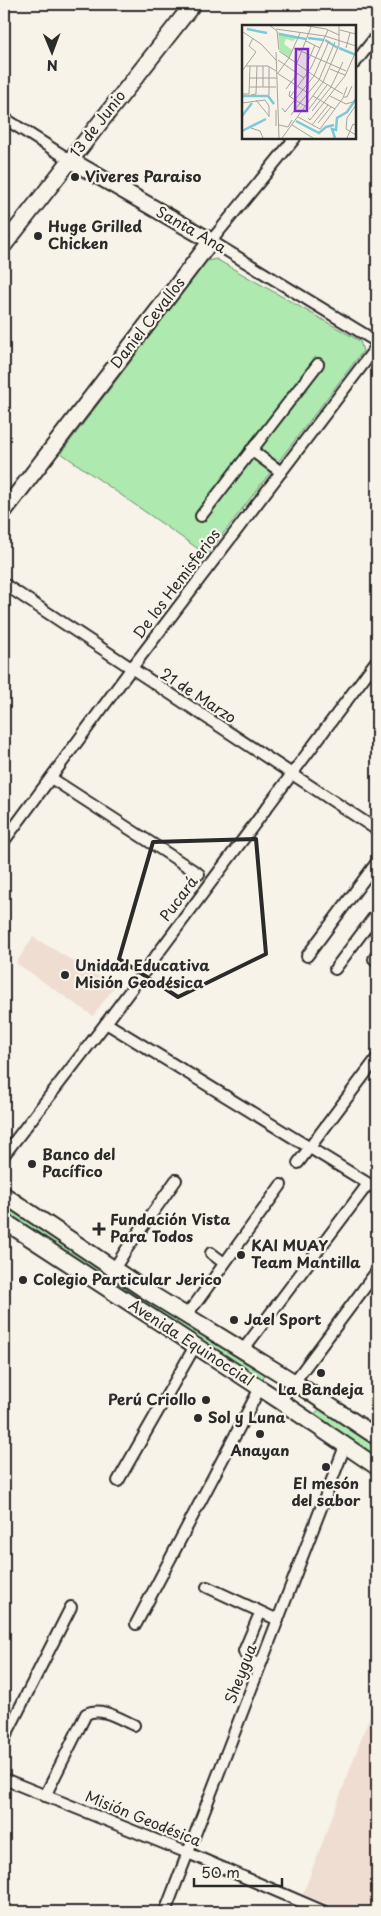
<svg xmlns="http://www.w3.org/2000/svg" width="381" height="1916" font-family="'Playpen Sans',sans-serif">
  <rect width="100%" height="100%" fill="#f7f3e8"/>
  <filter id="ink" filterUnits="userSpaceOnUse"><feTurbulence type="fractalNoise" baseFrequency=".02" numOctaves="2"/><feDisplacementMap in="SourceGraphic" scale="10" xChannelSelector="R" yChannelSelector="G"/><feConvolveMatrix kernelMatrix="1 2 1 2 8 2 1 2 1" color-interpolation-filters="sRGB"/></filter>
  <g filter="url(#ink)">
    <!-- built -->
    <g fill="#f0ddd1">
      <polygon points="33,937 115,986 93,1016 16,963"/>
      <polygon points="377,1697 377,1912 346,1912 303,1894"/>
    </g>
    <!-- green -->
    <g fill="#aeeaaf" stroke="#6c8a6d">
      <polygon points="216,259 360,341 363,351 207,555 61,453 207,261"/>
      <polygon points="5,1202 266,1373 261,1381 4,1213"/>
      <polygon points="319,1409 377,1447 377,1458 313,1416"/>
    </g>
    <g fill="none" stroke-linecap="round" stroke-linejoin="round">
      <defs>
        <g id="street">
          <polyline points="355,63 377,35"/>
          <polyline points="4,118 70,160"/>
          <polyline points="295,138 211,241 377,342"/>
          <polyline points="251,450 281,472"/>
          <polyline points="201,516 318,364"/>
          <polyline points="4,584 377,830"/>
          <polyline points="51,778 199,874"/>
          <polyline points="4,841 131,669 377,346"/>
          <polyline points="307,956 377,862"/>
          <polyline points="374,959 377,955"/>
          <polyline points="335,969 377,913"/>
          <polyline points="106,1023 377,1189"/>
          <polyline points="4,1155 106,1023 377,660"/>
          <polyline points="298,1163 377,1058"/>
          <polyline points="211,1253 224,1263"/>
          <polyline points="114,1269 126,1250 176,1180"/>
          <polyline points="186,1314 196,1303 281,1185"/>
          <polyline points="243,1350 368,1184"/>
          <polyline points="280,1401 377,1271"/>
          <polyline points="118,1481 195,1346"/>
          <polyline points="207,1587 278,1620"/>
          <path d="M258,1618l-14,33c2,8 9,11 16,14"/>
          <polyline points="136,1624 260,1388"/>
          <polyline points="4,1739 71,1607"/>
          <polyline points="4,1779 188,1853 325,1912"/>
          <path d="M45,1796l41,-82c15,-8 34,5 48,11"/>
          <polyline points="165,1912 345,1446"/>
        </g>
        <g id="secondary">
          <polyline points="4,245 193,4"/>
          <polyline points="4,511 211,241 70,160"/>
          <polyline points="4,1195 148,1292 294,1382 377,1437"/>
          <polyline points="4,1221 280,1401 377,1467"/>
        </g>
      </defs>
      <!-- street casing -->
      <use href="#street" stroke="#2b2b2b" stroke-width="14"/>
      <!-- secondary casing -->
      <use href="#secondary" stroke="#2b2b2b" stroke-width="19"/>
      <!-- street -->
      <use href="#street" stroke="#f7f3e8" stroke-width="10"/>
      <!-- secondary -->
      <use href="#secondary" stroke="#f7f3e8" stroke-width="15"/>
    </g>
  </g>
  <!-- marked area -->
  <path fill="none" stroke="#2b2b2b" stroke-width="4" stroke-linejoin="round" d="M256,839l10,115 -88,43 -59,-38 34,-117z"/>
  <!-- markers -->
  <g fill="#2b2b2b" stroke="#f7f3e8" stroke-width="2">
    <circle cx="75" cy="177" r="5"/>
    <circle cx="38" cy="236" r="5"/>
    <circle cx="65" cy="975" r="5"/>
    <circle cx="32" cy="1164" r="5"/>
    <path d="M96.5 1221.5h5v5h5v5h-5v5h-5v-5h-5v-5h5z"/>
    <circle cx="241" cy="1255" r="5"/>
    <circle cx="23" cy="1280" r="5"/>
    <circle cx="234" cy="1320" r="5"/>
    <circle cx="321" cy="1373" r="5"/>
    <circle cx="206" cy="1400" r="5"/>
    <circle cx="198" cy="1418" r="5"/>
    <circle cx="260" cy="1434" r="5"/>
    <circle cx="326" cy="1467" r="5"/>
  </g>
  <g text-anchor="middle" stroke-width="4.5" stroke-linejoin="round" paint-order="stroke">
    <!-- street labels -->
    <g font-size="15" fill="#2b2b2b" stroke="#f7f3e8">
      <text transform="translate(98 124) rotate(-52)" y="5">13 de Junio</text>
      <text transform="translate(191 230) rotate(30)" y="5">Santa Ana</text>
      <text transform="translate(148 323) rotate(-52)" y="5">Daniel Cevallos</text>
      <text transform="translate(177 584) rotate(-53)" y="5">De los Hemisferios</text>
      <text transform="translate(198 696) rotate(33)" y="5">21 de Marzo</text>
      <text transform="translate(179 899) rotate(-53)" y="5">Pucará</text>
      <text transform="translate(191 1343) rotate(33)" y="5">Avenida Equinoccial</text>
      <text transform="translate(241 1674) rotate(-69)" y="5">Sheygua</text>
      <text transform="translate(143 1819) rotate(22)" y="5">Misión Geodésica</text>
    </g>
    <!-- poi labels -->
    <g font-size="15" font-weight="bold" fill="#2b2b2b" stroke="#f7f3e8" text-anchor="start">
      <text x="85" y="182">Viveres Paraiso</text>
      <text x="48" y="232">Huge Grilled<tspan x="48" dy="17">Chicken</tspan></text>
      <text x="75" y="971">Unidad Educativa<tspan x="75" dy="17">Misión Geodésica</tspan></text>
      <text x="42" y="1160">Banco del<tspan x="42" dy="17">Pacífico</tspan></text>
      <text x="110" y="1225">Fundación Vista<tspan x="110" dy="17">Para Todos</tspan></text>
      <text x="251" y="1251">KAI MUAY<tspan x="251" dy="17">Team Mantilla</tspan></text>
      <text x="33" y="1285">Colegio Particular Jerico</text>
      <text x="244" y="1325">Jael Sport</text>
      <text x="321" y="1395" text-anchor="middle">La Bandeja</text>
      <text x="196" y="1405" text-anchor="end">Perú Criollo</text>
      <text x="208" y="1423">Sol y Luna</text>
      <text x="260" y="1456" text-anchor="middle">Anayan</text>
      <text x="326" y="1489" text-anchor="middle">El mesón<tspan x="326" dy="17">del sabor</tspan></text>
    </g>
  </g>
  <!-- overview -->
  <g transform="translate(242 25)">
    <rect width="114" height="114" fill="#f7f3e8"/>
    <path d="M36,7l19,6 -4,3 -7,-2 -2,5 8,6 -3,8 -9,-7z" fill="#aeeaaf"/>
    <path fill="none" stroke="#7cc9db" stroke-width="2.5" d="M5,4l20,4M37,9l27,5M66,13l16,2M83,15l13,8M97,23l17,7M0,71h26l6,8M0,91l10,-13M54,96l23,12 7,-6 8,-2M0,106l24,-12M93,113l-3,-9 4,1 1,-12 10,-6 9,-13"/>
    <path fill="none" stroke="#a5a39c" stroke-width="1" d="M27,0l8,6 2,19M60,0l24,4 13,6M97,0v20l-16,37 20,12M34,4l49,7 31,10M98,5l16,4M1,7l18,12 15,16M64,16l14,7M52,23l52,23M104,23l4,-15M37,26l44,31 -41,56M34,27l3,86M67,34l6,-14M36,35l26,18M55,38l14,-36M4,41h22l8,5M88,44l15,6M0,46l14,-19 -7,-6 4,-8M35,48l31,20M36,48l11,-15 11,-25M8,53h27M77,55l16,-38M8,62h26M21,62v-21M44,64l12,-16M48,66l-1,5 11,7 -9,12M0,69h7l1,-28M9,70l5,-1 1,-28M27,70v-28M71,71l22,13M88,71l16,8 10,-3M48,72l21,-29 17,-38M102,72h3l5,-11M14,75l13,16M0,78l23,-3 4,6v11M114,80l-9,13 -1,11 10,6M63,81l-5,-3 19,-23M40,83l3,4 29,-36 15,-35M67,84l18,-24M34,85v16M70,86l19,-24 12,-25M56,92l22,12 23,-31 4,-11M66,93l2,2 35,-44 11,-25M76,98l13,-16M37,100l9,2 4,-7M50,100l21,13M70,100l16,-20M9,103l9,3 3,7M105,113l6,-14 3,1"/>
    <path fill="#7b2cbf" fill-opacity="0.15" stroke="#7b2cbf" stroke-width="2.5" d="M54,24h12l-1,62h-12z"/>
    <rect width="114" height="114" fill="none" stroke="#2b2b2b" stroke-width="2.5"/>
  </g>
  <!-- margin -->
  <rect width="381" height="1916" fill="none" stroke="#f7f3e8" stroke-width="20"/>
  <rect x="10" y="10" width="361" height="1896" fill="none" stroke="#2b2b2b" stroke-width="2" filter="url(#ink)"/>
  <!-- north arrow -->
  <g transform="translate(52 52) rotate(179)" stroke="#f7f3e8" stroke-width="4" paint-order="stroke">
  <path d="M0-4L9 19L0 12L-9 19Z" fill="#2b2b2b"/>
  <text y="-8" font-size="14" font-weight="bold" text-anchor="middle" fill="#2b2b2b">N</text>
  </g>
  <!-- scale -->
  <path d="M194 1878v8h88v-8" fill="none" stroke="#2b2b2b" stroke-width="2.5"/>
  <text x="201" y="1878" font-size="15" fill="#2b2b2b" stroke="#f7f3e8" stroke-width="4" paint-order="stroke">50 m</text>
</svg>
